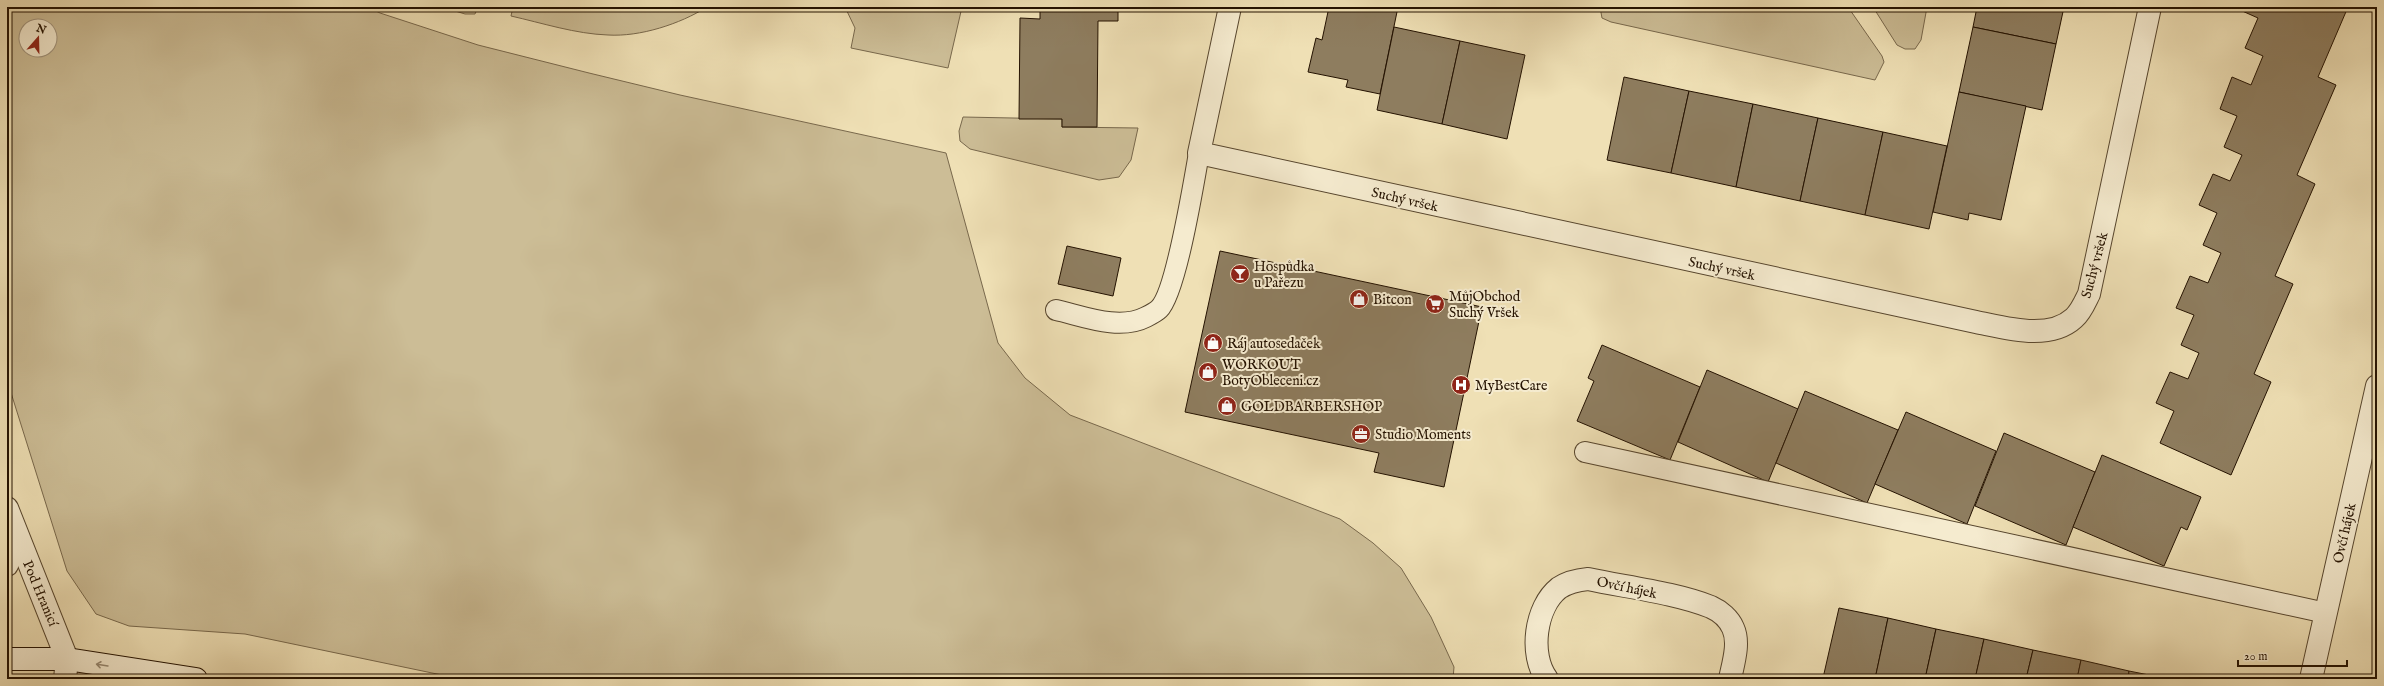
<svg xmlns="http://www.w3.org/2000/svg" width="2384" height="686" font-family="'IM FELL English',serif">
  <rect width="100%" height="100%" fill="#efe0b5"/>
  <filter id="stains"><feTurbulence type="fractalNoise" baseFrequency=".005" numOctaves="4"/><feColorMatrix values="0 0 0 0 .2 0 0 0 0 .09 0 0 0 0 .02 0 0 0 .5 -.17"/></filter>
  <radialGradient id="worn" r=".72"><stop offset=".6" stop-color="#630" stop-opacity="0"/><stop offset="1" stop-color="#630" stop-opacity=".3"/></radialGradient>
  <!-- green -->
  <g fill="#ccbd96" stroke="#78684c" fill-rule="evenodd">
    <path d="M7,7h361l12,6 98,32 111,28 91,22 266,58 52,190 27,35 45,37 270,104 33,24 28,25 30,49 23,50 -1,12h-992l-216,-45 -116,-8 -33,-12 -29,-43 -60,-191zM26,26h24v24h-24z"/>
    <polygon points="442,7 478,7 475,14 465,14"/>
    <path d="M513,7h194c-27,17 -67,30 -99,28 -32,-1 -66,-12 -97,-19z"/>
    <polygon points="845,7 962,7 948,68 851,48 855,28"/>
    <polygon points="1600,7 1848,7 1882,56 1884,62 1875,80 1611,22 1602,18"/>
    <polygon points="1873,7 1927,7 1921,40 1915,49 1905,49 1897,45"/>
    <polygon points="963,117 1062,119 1062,127 1138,128 1131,160 1119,177 1099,180 970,149 960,141 959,131"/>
  </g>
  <!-- building -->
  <g fill="#8e7d5f" stroke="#241201">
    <polygon points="1040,7 1118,7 1118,21 1098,21 1097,127 1062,127 1062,119 1019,119 1020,18 1040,19"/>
    <polygon points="1329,7 1398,7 1380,94 1346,87 1348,80 1308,72 1316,38 1322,40"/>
    <polygon points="1977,7 2064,7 2056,44 1973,27"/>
    <polygon points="2242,7 2348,7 2318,77 2336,85 2297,175 2315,184 2275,276 2293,284 2254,374 2271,382 2231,475 2160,443 2174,411 2156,403 2170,372 2188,379 2199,353 2181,345 2194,315 2176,308 2190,276 2208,283 2221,253 2203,245 2217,213 2199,205 2213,174 2230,181 2242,155 2224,147 2237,116 2220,109 2232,77 2251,85 2263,56 2245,48 2258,18 2240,10"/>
    <polygon points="1394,27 1460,41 1442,124 1377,110"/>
    <polygon points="1973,27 2056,44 2042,110 1959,92"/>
    <polygon points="1460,41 1525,55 1507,139 1442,124"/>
    <polygon points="1624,77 1689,91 1671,173 1607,160"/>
    <polygon points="1689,91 1753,104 1736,187 1671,173"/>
    <polygon points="1959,92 2026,106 2001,220 1969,213 1968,220 1933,212"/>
    <polygon points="1753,104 1818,118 1800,201 1736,187"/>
    <polygon points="1818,118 1883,132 1865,215 1800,201"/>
    <polygon points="1883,132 1947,146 1929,229 1865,215"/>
    <polygon points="1067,246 1121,258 1113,296 1058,284"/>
    <polygon points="1220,251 1482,307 1444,487 1374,472 1379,453 1185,412"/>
    <polygon points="1602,345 1700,387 1670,460 1577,421 1594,381 1588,378"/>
    <polygon points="1707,370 1798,409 1768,482 1678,442"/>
    <polygon points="1805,391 1898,430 1867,503 1776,463"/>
    <polygon points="1906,412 1996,451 1967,524 1875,484"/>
    <polygon points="2004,433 2095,472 2066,545 1975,506"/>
    <polygon points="2102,455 2201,497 2187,530 2181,527 2164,566 2073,527"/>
    <polygon points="1839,608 1888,618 1875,679 1823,678"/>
    <polygon points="1888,618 1936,629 1925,679 1875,679"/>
    <polygon points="1936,629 1984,639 1975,679 1925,679"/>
    <polygon points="1984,639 2033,650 2026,679 1975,679"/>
    <polygon points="2033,650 2081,660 2077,679 2026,679"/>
    <polygon points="2081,660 2129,671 2128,679 2077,679"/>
    <polygon points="2129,671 2169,679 2128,679"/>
  </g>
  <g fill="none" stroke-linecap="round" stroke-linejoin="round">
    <defs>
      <g id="service">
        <path d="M1056,310c27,6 63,21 90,7 4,-2 10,-5 13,-8 17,-16 35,-128 40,-156"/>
        <polyline points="1585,452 2326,613"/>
      </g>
      <g id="minor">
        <path d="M1230,7l-31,146 777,169c30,6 73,19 98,-4 7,-6 11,-16 15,-24l61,-287"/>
        <path d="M1547,679c-18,-24 -12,-72 12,-91 9,-6 18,-8 29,-9 37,8 89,14 123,28 9,4 18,12 22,21 7,15 0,36 -3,51"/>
        <polyline points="2311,679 2377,386"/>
      </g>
      <g id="tertiary">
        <polyline points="7,508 67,659 65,679"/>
        <polyline points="7,565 18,539"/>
      </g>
      <polyline id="secondary" points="7,659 67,659 196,679"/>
    </defs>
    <!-- service casing -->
    <use href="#service" stroke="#57462e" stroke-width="22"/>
    <!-- minor casing -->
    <use href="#minor" stroke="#57462e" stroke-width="24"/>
    <!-- tertiary casing -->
    <use href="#tertiary" stroke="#57462e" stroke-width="24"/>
    <!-- secondary casing -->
    <use href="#secondary" stroke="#241201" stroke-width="24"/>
    <!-- service -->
    <use href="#service" stroke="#f5ebcf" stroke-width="20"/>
    <!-- minor -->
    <use href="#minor" stroke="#f5ebcf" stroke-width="22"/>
    <!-- tertiary -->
    <use href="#tertiary" stroke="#f5ebcf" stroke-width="22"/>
    <!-- secondary -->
    <use href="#secondary" stroke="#f5ebcf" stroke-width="22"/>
  </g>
  <!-- one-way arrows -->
  <defs><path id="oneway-shaft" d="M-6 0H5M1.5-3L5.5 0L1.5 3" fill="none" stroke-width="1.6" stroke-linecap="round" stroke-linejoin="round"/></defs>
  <use stroke="#978972" href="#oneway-shaft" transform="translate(102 665) rotate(-171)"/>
  <!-- icons -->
  <defs>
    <symbol id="bar-disc" viewBox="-11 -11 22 22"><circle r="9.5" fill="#8f2418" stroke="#f5ebcf"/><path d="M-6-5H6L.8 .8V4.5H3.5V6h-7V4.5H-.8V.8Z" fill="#fff"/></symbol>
    <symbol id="shop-disc" viewBox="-11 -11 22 22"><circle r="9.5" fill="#8f2418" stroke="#f5ebcf"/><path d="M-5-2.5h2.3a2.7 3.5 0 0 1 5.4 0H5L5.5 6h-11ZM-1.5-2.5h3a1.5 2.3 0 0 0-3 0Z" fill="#fff"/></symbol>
    <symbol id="supermarket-disc" viewBox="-11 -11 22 22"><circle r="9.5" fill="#8f2418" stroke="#f5ebcf"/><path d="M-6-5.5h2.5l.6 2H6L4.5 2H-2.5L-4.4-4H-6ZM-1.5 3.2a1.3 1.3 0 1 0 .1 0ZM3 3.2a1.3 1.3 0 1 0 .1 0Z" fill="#fff"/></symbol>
    <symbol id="hospital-disc" viewBox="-11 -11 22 22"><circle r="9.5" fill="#8f2418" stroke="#f5ebcf"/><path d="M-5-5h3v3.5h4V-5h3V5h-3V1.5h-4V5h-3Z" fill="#fff"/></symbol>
    <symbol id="office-disc" viewBox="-11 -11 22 22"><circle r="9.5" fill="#8f2418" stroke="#f5ebcf"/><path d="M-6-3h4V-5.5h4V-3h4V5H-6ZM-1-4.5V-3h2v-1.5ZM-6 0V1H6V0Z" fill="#fff"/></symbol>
  </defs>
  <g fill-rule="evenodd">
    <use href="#bar-disc" x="1229" y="263" width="22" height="22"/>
    <use href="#shop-disc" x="1348" y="288" width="22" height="22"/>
    <use href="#supermarket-disc" x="1424" y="293" width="22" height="22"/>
    <use href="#shop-disc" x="1202" y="332" width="22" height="22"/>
    <use href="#shop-disc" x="1197" y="361" width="22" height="22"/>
    <use href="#hospital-disc" x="1450" y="374" width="22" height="22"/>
    <use href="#shop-disc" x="1216" y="395" width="22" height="22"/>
    <use href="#office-disc" x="1350" y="423" width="22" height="22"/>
  </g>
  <g text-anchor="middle" stroke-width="4" stroke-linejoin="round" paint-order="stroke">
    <!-- street labels -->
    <g font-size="14" fill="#241201" stroke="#f5ebcf">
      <text transform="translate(1405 199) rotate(13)" y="5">Suchý vršek</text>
      <text transform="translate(2094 265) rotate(-75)" y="5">Suchý vršek</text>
      <text transform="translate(1722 268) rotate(12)" y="5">Suchý vršek</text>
      <text transform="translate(2344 533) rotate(-77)" y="5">Ovčí hájek</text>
      <text transform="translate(1627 587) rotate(12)" y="5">Ovčí hájek</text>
      <text transform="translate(41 593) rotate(67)" y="5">Pod Hranicí</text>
    </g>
    <!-- poi labels -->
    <g font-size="14" fill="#241201" stroke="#f5ebcf" text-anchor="start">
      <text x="1254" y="271">Hospůdka<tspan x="1254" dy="16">u Pařezu</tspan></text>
      <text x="1449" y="301">MůjObchod<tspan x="1449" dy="16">Suchý Vršek</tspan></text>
      <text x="1373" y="304">Bitcon</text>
      <text x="1227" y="348">Ráj autosedaček</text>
      <text x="1222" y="369">WORKOUT<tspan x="1222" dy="16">BotyObleceni.cz</tspan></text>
      <text x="1475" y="390">MyBestCare</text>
      <text x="1241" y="411">GOLDBARBERSHOP</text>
      <text x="1375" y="439">Studio Moments</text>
    </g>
  </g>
  <!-- margin -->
  <rect width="2384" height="686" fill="none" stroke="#efe0b5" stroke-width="24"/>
  <rect x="8" y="8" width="2368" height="670" fill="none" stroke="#241201" stroke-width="2"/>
  <rect x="12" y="12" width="2360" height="662" fill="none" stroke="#241201"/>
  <!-- north arrow -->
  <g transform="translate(38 38) rotate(20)"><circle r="19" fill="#f5ebcf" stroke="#a1947d"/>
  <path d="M0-3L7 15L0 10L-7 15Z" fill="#8f2418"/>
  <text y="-6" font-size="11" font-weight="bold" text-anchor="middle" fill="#241201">N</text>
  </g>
  <!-- scale -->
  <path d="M2238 660v6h109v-6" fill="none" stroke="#241201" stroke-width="2"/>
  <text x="2244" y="660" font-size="12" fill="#241201" stroke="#f5ebcf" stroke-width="3" paint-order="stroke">20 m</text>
  <rect width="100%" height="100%" filter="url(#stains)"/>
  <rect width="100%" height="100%" fill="url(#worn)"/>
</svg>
